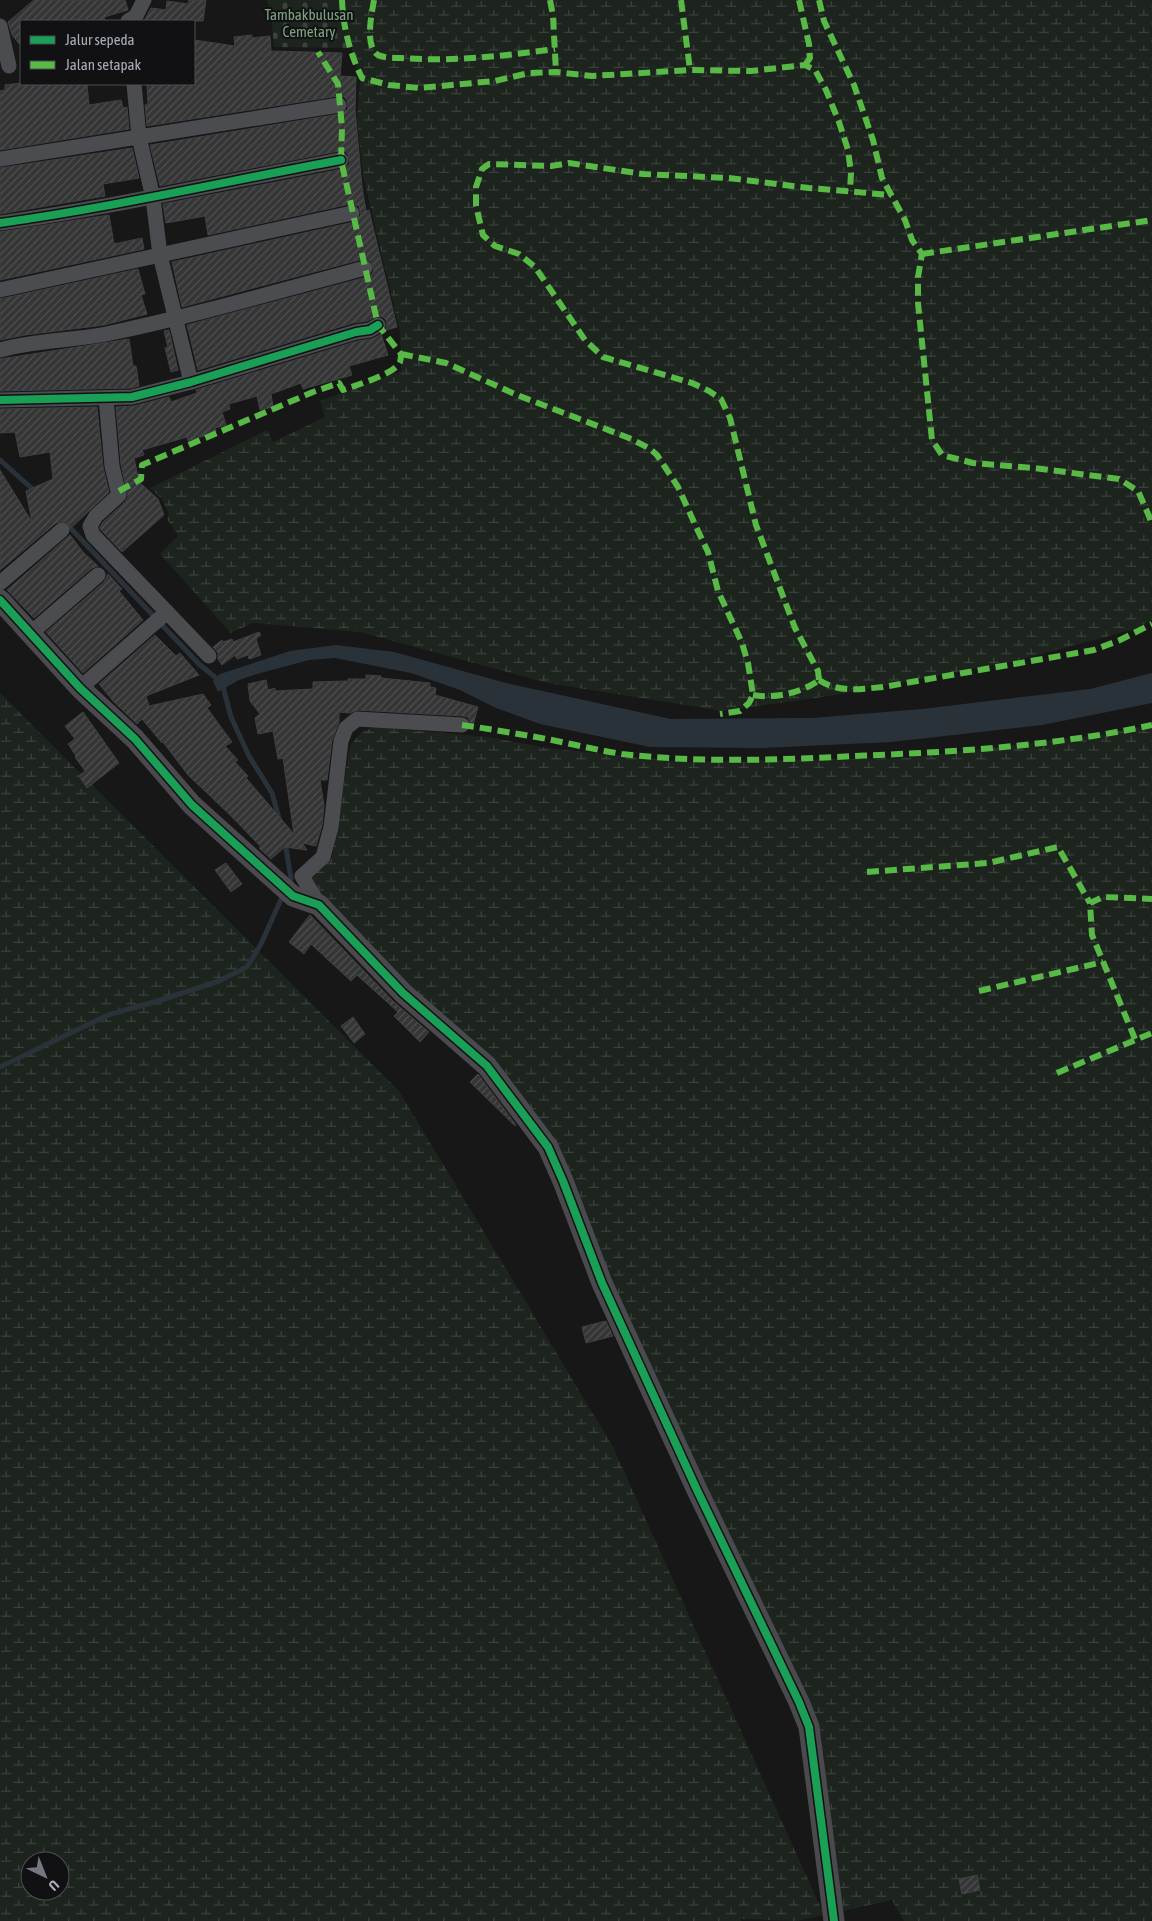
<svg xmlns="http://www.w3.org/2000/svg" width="1152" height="1921" font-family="'Asap Condensed',sans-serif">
  <defs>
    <pattern id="wetland-marsh" width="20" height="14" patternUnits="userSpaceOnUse" patternTransform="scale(1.25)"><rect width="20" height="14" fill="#1d241e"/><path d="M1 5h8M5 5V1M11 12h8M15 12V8" fill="none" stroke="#3b413d"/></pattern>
    <pattern id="cemetery-stones" width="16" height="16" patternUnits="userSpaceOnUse" patternTransform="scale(1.25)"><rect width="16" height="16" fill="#1d241e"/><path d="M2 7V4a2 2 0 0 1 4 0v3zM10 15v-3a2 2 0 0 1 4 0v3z" fill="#3b413d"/></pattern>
    <pattern id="building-hatch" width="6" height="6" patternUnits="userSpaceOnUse" patternTransform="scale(1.25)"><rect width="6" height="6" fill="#353536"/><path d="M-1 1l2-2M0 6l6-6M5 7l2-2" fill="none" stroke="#4f5051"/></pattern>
  </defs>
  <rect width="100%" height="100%" fill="#171717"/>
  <!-- wetland -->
  <g fill="url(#wetland-marsh)" fill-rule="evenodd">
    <polygon points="341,0 1152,0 1152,620 1135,629 1019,660 829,696 722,711 548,683 360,632 253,623 231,633 160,554 178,536 167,519 169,514 162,499 150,488 267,430 273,442 325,417 320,401 401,371 400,332 363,175 357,119 360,80 346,27"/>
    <path d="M0,693l399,398 214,356 211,468 -27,6 -56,-2v2h-741zM30,1861h30v30h-30z"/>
    <polygon points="1152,725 1152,1921 904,1921 892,1900 842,1911 829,1820 822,1738 782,1645 672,1421 552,1143 317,898 309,878 332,858 350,745 363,731 376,727 488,737 547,748 684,762 908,758 1103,734"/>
  </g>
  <!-- cemetery -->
  <polygon fill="url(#cemetery-stones)" points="267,0 341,0 346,27 352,48 274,47 271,14"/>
  <!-- water -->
  <polygon fill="#2a3239" points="336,645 394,652 506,683 671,719 812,718 922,709 1090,689 1152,673 1152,703 1042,725 891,742 762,748 650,747 540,724 496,708 460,690 411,673 335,658 309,660 257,674 239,680 218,692 213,681 220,674 290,651"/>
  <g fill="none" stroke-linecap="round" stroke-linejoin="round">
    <!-- stream -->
    <g stroke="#2a3239" stroke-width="5">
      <polyline points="0,460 37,493"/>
      <polyline points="60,517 199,664 222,683 231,717 249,756 272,793 280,822"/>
      <polyline points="285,842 291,879 288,885"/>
      <polyline points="0,1067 108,1015 161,1000 219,981 247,967 261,944 283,895"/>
    </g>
  </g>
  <!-- building -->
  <g fill="url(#building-hatch)" stroke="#3f4043">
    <polygon points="34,0 125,0 128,10 104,17 105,21 21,21 21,46 12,35 8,22"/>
    <polygon points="189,0 206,0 203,21 144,21 151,8 166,10 167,1 188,4"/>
    <polygon points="252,35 252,38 270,36 271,51 342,53 340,76 356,77 355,109 362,187 366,211 369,210 397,327 386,330 387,325 386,320 383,317 377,316 367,321 353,323 198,370 187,325 367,277 372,274 374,270 371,261 363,259 182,307 172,262 354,222 361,215 359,206 350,204 208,235 205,216 166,223 163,204 343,169 350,164 348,154 345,151 339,151 160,186 150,145 340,114 348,109 347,100 343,96 338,96 147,126 145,105 148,104 147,84 194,84 194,40 235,46 234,37"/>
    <polygon points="21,83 87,84 89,105 121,100 123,108 127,107 129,129 0,150 0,91 5,90 5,85"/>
    <polygon points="132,148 139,178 103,184 105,196 0,214 0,168"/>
    <polygon points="109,215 114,244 142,238 144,249 0,280 0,232"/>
    <polygon points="138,269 145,294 141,295 147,314 104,325 25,335 0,340 0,299"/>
    <polygon points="169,330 178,370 171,372 165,348 168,347 164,331"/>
    <polygon points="381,334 388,355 349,366 352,375 303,389 301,383 271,394 273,407 260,410 257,396 229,404 230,409 222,412 226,425 215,428 216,432 188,441 187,437 142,450 144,455 134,458 139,482 158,499 164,515 122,552 101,530 100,527 103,522 125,502 128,497 121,464 116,407 134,406 169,397 171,402 197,393 196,390 358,341 372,339"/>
    <polygon points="129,339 133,366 136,366 139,386 131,388 0,391 0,359"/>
    <polygon points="97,407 103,467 109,492 71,528 65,521 56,523 0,570 0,470 32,522 26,491 53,479 50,452 20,457 15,432 0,433 0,409"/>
    <polygon points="70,535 83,552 98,566 92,568 34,618 7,590"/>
    <polygon points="108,574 122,589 119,591 143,620 83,673 46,632 104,582"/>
    <polygon points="259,632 261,635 256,639 261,655 249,659 248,655 237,659 235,655 222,665 218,659 218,653 213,647 222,640 223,642 232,639 233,642"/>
    <polygon points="155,635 176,656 180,653 199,675 146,696 149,706 203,694 211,705 207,708 232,742 225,746 238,760 235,762 248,776 246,778 294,834 283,758 278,759 273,731 258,734 255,718 260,714 250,701 248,684 266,680 268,690 275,688 275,691 313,689 313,682 348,681 348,679 366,679 366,675 381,676 381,678 430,683 430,687 436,688 435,695 478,707 473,725 471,724 468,717 463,716 358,710 349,713 339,712 339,722 332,740 327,780 320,780 324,805 322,825 316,846 302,843 307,850 285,847 271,859 259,848 261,847 230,815 188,775 163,742 162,743 142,719 137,724 113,701 99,684"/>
    <polygon points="83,712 119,763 87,788 79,776 85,771 75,757 76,756 68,744 75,739 65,726"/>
    <polygon points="226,863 242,884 231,892 215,870"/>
    <polygon points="310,915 394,1002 429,1032 420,1042 394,1016 398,1012 357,975 351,981 311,944 304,954 289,942"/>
    <polygon points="353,1017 365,1034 354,1043 341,1026"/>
    <polygon points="478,1074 516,1125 515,1126 470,1082"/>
    <polygon points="606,1321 613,1336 586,1343 582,1327"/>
    <polygon points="977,1875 980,1890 962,1894 959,1879"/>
  </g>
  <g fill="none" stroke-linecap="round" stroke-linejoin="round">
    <!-- street -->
    <g stroke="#4b4c50" stroke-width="15">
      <polyline points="128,21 136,16 144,0"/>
      <polyline points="0,26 9,66"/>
      <polyline points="134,84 139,137 153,198 160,255 191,382"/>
      <polyline points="0,159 339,105"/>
      <path d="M0,223c115,-16 227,-42 341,-63"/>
      <polyline points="0,290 352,213"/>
      <path d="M0,350c35,-10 70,-9 106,-16 87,-18 173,-43 259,-66"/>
      <polyline points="106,398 112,466 119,495 96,516 90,526 93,535 209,656"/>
      <polyline points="0,400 132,397 191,382 356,332 370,330 378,325"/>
      <polyline points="0,583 62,530"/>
      <polyline points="31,633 98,575"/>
      <polyline points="80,688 167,612"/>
      <polyline points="319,905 302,876 323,857 331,827 341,741 346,728 357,719 462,725"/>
    </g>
    <!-- secondary -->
    <polyline stroke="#4a4a4e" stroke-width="21" points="0,600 80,688 135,739 192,805 293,896 319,905 403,993 487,1066 548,1147 563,1181 602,1283 697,1490 799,1702 809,1727 834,1921"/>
    <!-- quiet -->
    <g stroke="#58b947" stroke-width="6" stroke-dasharray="12 6" stroke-linecap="butt">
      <path d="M342,0c1,27 8,54 20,78l27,7 30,3 76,-7 34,-8 27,-1 36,4 98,-6 61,1 54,-6 10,5 11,20 13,32 9,28 3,23 -1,18"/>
      <path d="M374,0c-2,13 -10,46 4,55 6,3 17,3 23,3 51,4 103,-2 154,-9"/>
      <polyline points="550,0 553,16 556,72"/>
      <polyline points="681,0 690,70"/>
      <polyline points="799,0 809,44 810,58 805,65"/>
      <polyline points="819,0 824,21 854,85 873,140 882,178 905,220 912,240 922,254 918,277 918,303 932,440 942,455 973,463 1034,468 1119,479 1138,491 1149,516 1152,526"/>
      <polyline points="922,254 1152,220"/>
      <polyline points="401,354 446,363 517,395 629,438 649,448 657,455 678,487 698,531 708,552 718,591 742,643 748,663 753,695 749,703 740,711 720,714"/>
      <path d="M119,491l22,-12 1,-14 171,-73 26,-9 4,7c13,-5 52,-16 57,-28 1,-3 1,-6 1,-8l-23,-29 -37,-165 1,-32 -4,-44 -20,-32"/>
      <polyline points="819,680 818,671 795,628 756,525 730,418 721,399 709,391 692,383 603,357 585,340 535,267 519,254 495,246 483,235 476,206 476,187 482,169 489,164 551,166 569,163 643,174 729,178 809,188 891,195"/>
      <path d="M819,680c19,13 42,9 64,7l211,-37 26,-10 32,-16"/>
      <path d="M753,695c20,4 49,-2 66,-15"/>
      <path d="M462,725c28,4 57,9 85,14 25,5 50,11 75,15 77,9 156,6 233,2 100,-4 200,-10 297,-31"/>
      <polyline points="867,872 988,863 1058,847 1090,903"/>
      <polyline points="979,991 1103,962"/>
      <polyline points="1135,1039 1092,935 1090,903 1103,897 1152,899"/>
      <polyline points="1057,1073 1152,1033"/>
    </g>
    <defs>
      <g id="cycleway">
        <path d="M0,223c115,-16 227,-42 341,-63"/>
        <polyline points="0,400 132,397 191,382 356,332 370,330 378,325"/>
        <polyline points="0,600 80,688 135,739 192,805 293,896 319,905 403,993 487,1066 548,1147 563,1181 602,1283 697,1490 799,1702 809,1727 834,1921"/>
      </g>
    </defs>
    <!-- cycleway casing -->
    <use href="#cycleway" stroke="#111113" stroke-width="11"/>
    <!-- cycleway -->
    <use href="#cycleway" stroke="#1a9f57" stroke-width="8"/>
  </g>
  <g text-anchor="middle" stroke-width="4" stroke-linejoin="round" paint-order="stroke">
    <!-- park labels -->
    <g font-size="15" fill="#7fa381" stroke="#111113">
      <text x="309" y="20">Tambakbulusan<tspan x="309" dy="17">Cemetary</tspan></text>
    </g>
  </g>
  <!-- legend -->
  <rect x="20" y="20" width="175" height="65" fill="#111113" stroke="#4d4f55"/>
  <rect x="30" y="36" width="25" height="8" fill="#1a9f57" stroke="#4d4f55"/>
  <text x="65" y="45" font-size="15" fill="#a8adb8">Jalur sepeda</text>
  <rect x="30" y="61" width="25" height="8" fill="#58b947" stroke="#4d4f55"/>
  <text x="65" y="70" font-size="15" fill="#a8adb8">Jalan setapak</text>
  <!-- north arrow -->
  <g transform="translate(45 1876) rotate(137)"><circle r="24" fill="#111113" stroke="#4d4f55"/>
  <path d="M0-4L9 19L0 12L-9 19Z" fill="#757880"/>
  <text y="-8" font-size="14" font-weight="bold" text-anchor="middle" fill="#a8adb8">U</text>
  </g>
</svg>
